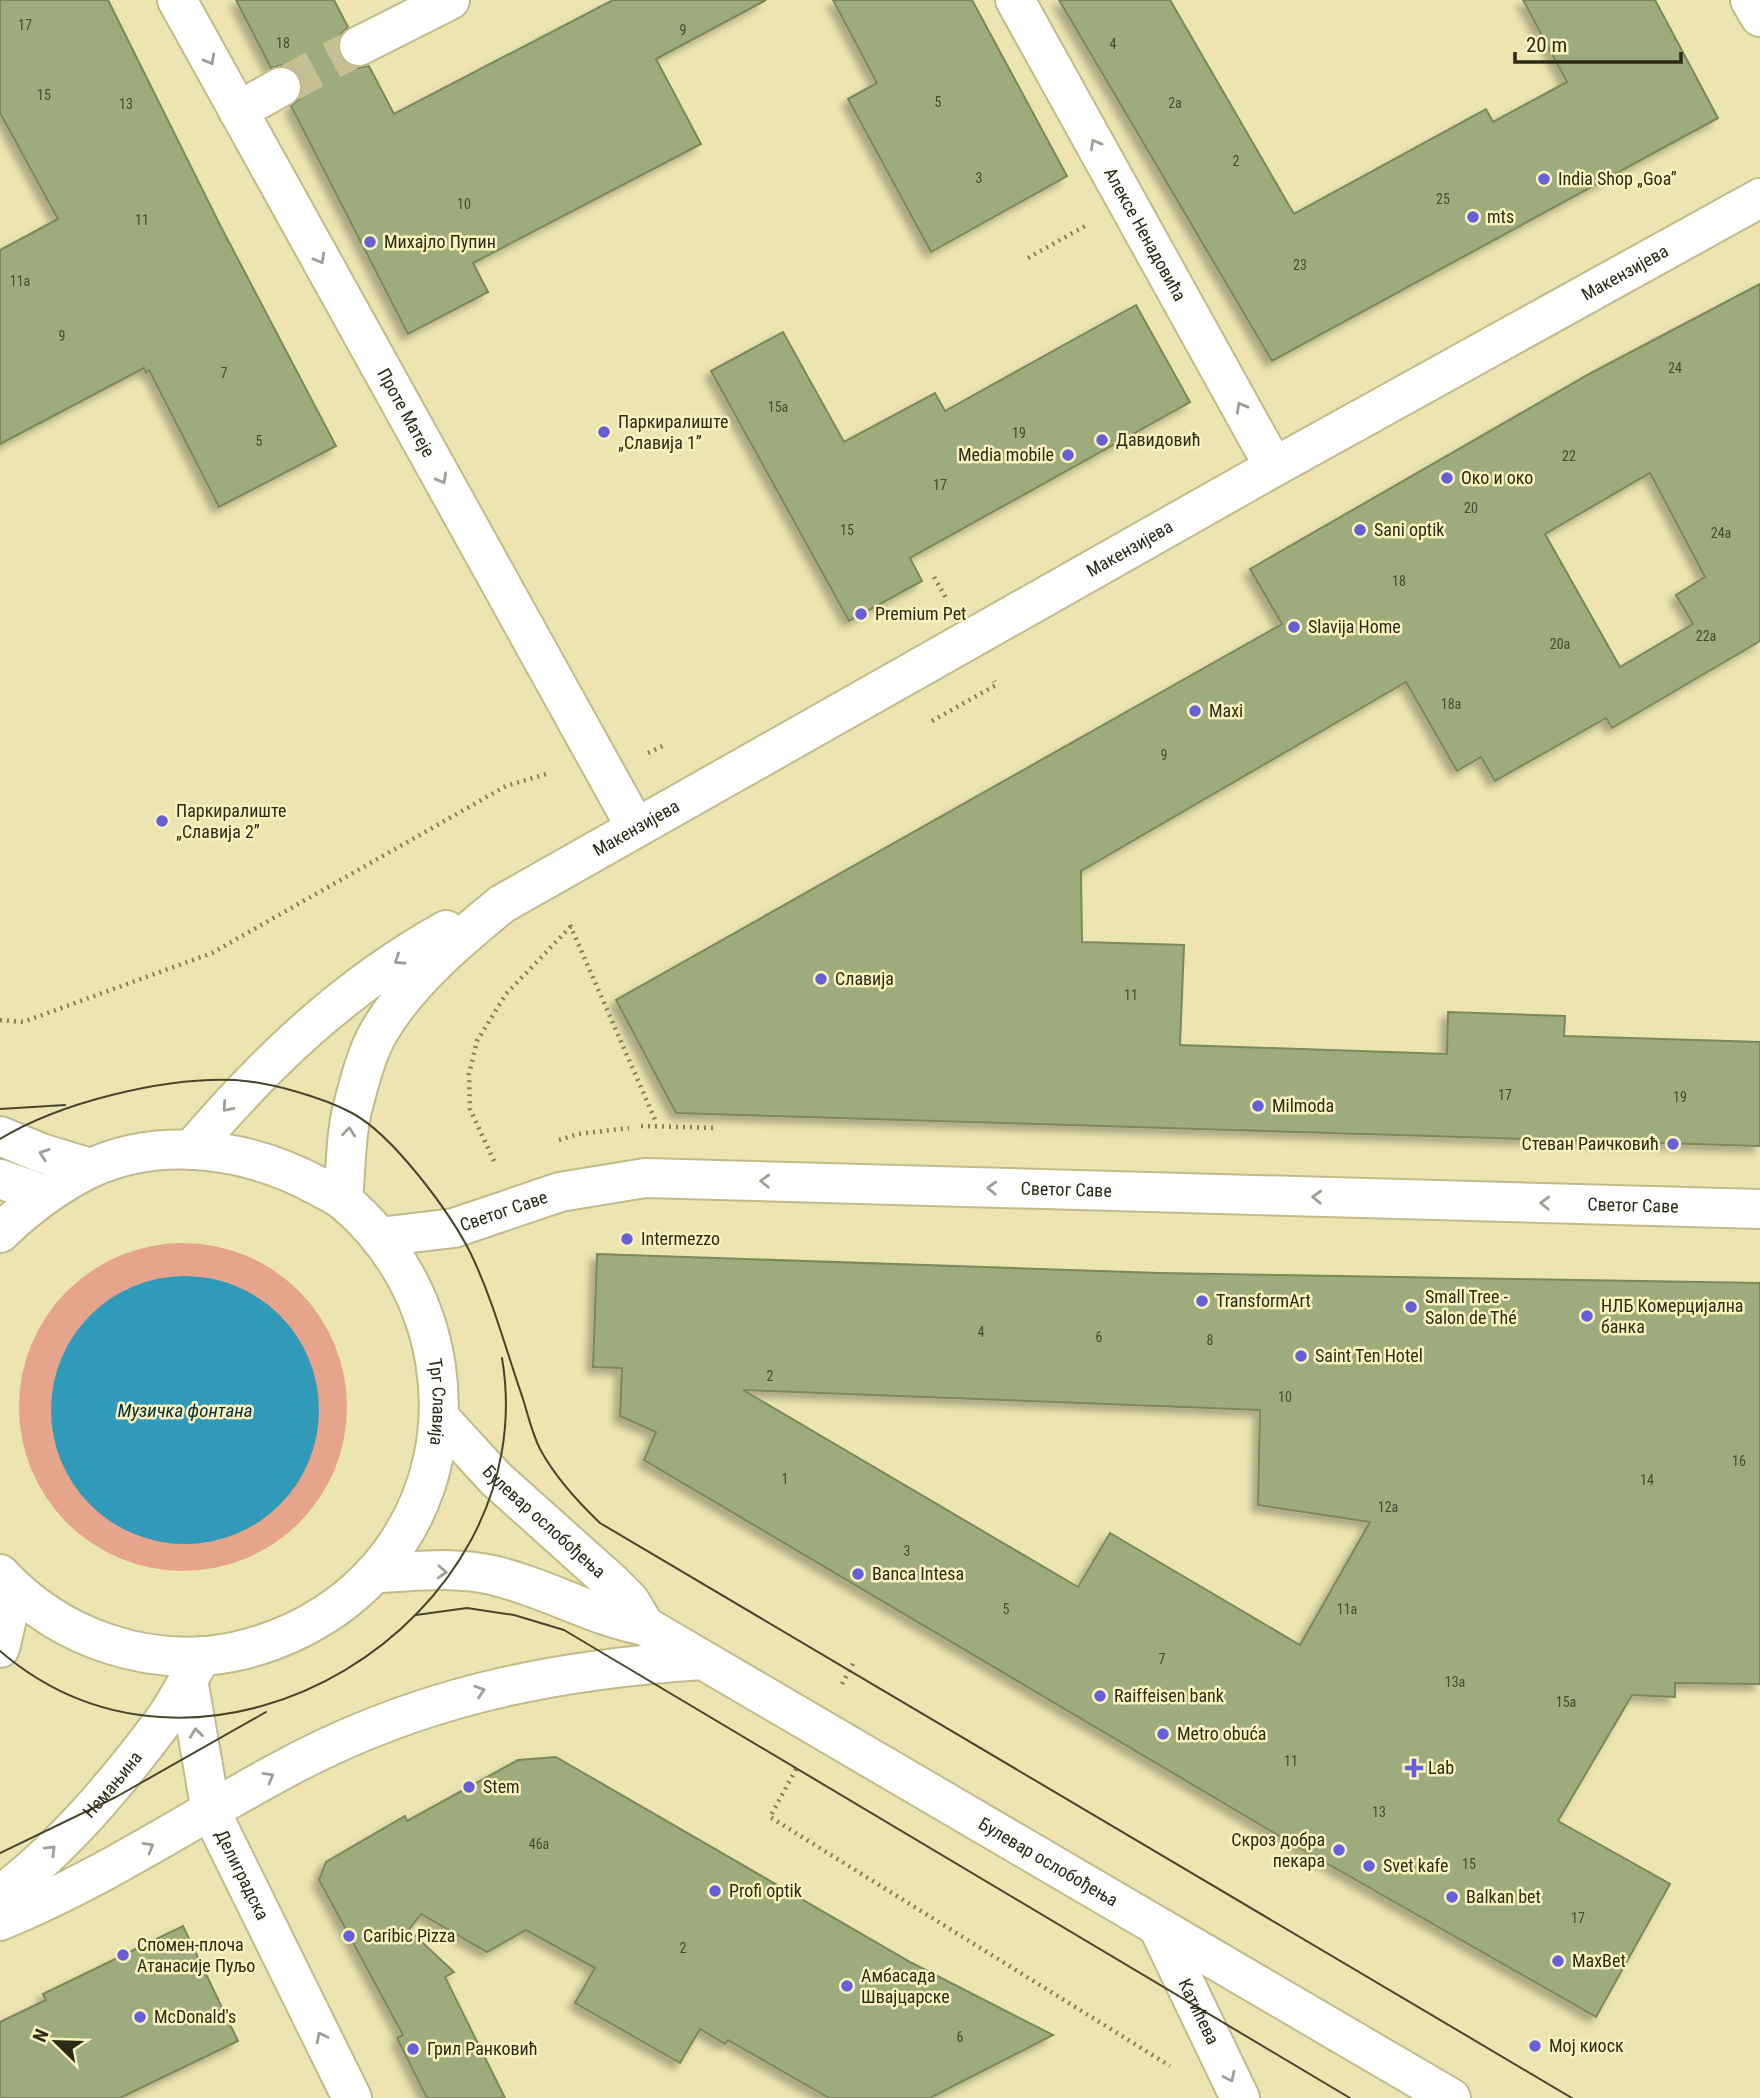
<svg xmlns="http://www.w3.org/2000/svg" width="1760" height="2098" font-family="'Roboto Condensed',sans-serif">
  <defs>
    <filter id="shadow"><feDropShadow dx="-6" dy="6" stdDeviation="3.5" flood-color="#0004"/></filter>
  </defs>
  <rect width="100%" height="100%" fill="#ece5b2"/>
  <!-- green -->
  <circle fill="#e6a48c" cx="183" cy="1407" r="164"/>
  <!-- water -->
  <circle fill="#319ab8" cx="185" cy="1410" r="134"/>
  <!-- building -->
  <g fill="#9eac7d" stroke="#7b885a" stroke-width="2" fill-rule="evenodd" filter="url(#shadow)">
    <polygon points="0,0 108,0 220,225 336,446 219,507 149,370 146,373 144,368 0,444 0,250 58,219 0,113"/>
    <polygon points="236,0 334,0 348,27 340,35 337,44 340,56 348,65 357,68 369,66 394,114 613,0 766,0 656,59 701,144 473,263 488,292 408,334 291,106 300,98 303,88 300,77 292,68 282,65 271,68"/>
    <polygon points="833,0 972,0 1067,176 931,252 848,99 877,83"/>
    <polygon points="1059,0 1170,0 1294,214 1486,109 1493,122 1567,82 1523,0 1655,0 1718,118 1272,361"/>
    <path d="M1760,284v357l-148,87 -6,-10 -111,63 -14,-24 -24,14 -51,-89 -325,189 1,71 102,3 -4,100 267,9 1,-42 117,4 -1,20 196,6v104l-1084,-33 -60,-113 666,-376 -32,-55 341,-196zM1650,473l55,104 -29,18 17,29 -73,43 -75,-133z"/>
    <polygon points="1136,305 1190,402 910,558 922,581 849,621 711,371 783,332 844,442 935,393 945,411"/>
    <path d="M597,1254l562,19 601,10v401l-85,-1v14l-43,-2 -74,126 112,63 -74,133 -310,-177 -642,-380 12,-28 -36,-16 2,-48 -29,-1zM743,1390l517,20 -2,95 112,17 -70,123 -190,-112 -32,54z"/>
    <polygon points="556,1757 912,1963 1053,2035 930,2098 829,2098 728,2040 725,2044 700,2029 680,2063 575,2003 595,1968 526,1930 487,1952 421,1914 409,1930 454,1972 445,1977 505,2098 427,2098 397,2038 403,2035 319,1880 326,1862 405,1816 407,1821 518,1760"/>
    <polygon points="183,1926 238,2041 120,2098 0,2098 0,2022 46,2000 43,1994"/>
  </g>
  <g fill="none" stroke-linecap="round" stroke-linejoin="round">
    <!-- minor-tunnel -->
    <polyline stroke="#c6bf93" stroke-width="38" stroke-dasharray="38 19" stroke-linecap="butt" points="281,87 359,46"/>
    <defs>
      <g id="minor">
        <path id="s1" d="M177,0l458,826"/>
        <path id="s2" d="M1015,0l259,467"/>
        <polyline points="1750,0 1760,17"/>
        <polyline points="359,46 450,0"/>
        <polyline points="238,111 281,87"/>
        <path id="s3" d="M379,1237l75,-9 106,-36 85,-14 1115,31"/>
        <path id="s4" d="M188,1679l23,133 141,286"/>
        <path id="s5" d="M1158,1927l82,171"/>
      </g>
      <g id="major">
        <polyline points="0,1136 41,1153 90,1168"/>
        <path d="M191,1150c75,-88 153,-163 255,-220"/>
        <polyline points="0,1179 45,1195"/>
        <path id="s6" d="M343,1200c3,-29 2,-61 9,-90 7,-26 14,-57 28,-80 30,-50 77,-89 122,-126l772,-437 486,-269"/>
        <path id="s7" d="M0,1233c26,-25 56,-48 89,-64 73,-34 161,-20 229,17 9,5 19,9 27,16 99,84 125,233 52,342 -38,57 -98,94 -164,108 -86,17 -175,-15 -233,-78"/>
        <path id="s8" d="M440,1418l55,60 117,105 18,18 15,25"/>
        <path id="s9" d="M374,1573c38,-1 81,-7 118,2 53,12 100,41 153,51l806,472"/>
        <polyline points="0,1648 14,1589"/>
        <path id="s10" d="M0,1895c63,-47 117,-112 164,-175 14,-19 25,-43 38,-64"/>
        <path d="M0,1921c98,-40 183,-97 275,-147 137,-76 273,-104 427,-114"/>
      </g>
    </defs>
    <!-- minor casing -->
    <use href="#minor" stroke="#c2bb89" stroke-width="42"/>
    <!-- major casing -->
    <use href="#major" stroke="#c2bb89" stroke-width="42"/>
    <!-- path -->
    <g stroke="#84805d" stroke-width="4.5" stroke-dasharray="2 5" stroke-linecap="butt">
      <polyline points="1028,258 1085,226"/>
      <polyline points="934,577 946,598"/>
      <polyline points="932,721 996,685 994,681"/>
      <polyline points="648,753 667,744"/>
      <polyline points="570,925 657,1124"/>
      <polyline points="0,1020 23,1022 212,953 506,786 550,773"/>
      <polyline points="641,1126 716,1128"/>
      <polyline points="559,1140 578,1134 629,1128"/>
      <polyline points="494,1161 470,1109 469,1074 477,1041 506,994 574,923"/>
      <polyline points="842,1684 855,1660"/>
      <polyline points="796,1769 770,1817 1170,2066"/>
    </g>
    <!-- minor -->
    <use href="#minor" stroke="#fff" stroke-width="38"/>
    <!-- major -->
    <use href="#major" stroke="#fff" stroke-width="38"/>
    <!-- tram -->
    <g stroke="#48452c" stroke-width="2">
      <polyline points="0,1109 65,1105"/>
      <path d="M0,1139c61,-37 164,-62 235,-59 34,2 87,17 117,33 41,22 98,99 119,141 22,46 35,96 52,145 5,16 9,34 17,50 15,28 37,52 60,74l972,575"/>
      <polyline points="416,1615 467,1608 514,1615 564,1630 1350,2098"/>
      <path d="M0,1651c208,179 546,-31 502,-293"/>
      <polyline points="0,1853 116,1797 266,1712"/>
    </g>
  </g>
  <!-- one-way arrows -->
  <defs><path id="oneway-chevron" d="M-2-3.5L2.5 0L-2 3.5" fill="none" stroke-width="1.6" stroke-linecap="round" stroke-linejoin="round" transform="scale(1.75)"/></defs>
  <g stroke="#a09f96">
    <use href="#oneway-chevron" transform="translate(210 60) rotate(61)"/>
    <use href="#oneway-chevron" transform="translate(1095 144) rotate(-119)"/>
    <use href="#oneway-chevron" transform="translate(320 259) rotate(61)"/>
    <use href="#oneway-chevron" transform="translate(1241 407) rotate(-119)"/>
    <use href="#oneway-chevron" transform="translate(442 479) rotate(61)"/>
    <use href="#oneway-chevron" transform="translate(399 960) rotate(147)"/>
    <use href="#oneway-chevron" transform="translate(227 1107) rotate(131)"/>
    <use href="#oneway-chevron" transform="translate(349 1132) rotate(-84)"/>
    <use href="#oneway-chevron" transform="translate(44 1154) rotate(-161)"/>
    <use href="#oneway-chevron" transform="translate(765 1181) rotate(-178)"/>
    <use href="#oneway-chevron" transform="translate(992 1188) rotate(-178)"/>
    <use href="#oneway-chevron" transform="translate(1317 1197) rotate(-178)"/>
    <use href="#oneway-chevron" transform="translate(1545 1203) rotate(-178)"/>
    <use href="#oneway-chevron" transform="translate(442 1572) rotate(3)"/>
    <use href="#oneway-chevron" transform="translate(480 1691) rotate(-18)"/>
    <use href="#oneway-chevron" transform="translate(196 1733) rotate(-97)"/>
    <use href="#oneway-chevron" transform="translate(269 1777) rotate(-30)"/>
    <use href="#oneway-chevron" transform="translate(149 1847) rotate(-30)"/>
    <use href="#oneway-chevron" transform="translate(51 1850) rotate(-45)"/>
    <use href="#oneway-chevron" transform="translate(321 2037) rotate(-117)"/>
    <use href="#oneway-chevron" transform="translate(1230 2077) rotate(64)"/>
  </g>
  <!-- markers -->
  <g fill="#665fd8" stroke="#f9f2be" stroke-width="2.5">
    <circle cx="1544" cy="179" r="7"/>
    <circle cx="1473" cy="217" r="7"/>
    <circle cx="370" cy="242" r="7"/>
    <circle cx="604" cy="432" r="7"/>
    <circle cx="1102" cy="440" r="7"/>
    <circle cx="1068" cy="455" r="7"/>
    <circle cx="1447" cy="478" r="7"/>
    <circle cx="1360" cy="530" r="7"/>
    <circle cx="861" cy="614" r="7"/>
    <circle cx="1294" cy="627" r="7"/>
    <circle cx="1195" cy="711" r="7"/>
    <circle cx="162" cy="821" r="7"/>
    <circle cx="821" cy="979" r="7"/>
    <circle cx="1258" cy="1106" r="7"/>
    <circle cx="1673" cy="1144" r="7"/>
    <circle cx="627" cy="1239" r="7"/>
    <circle cx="1202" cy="1301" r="7"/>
    <circle cx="1411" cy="1307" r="7"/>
    <circle cx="1587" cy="1316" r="7"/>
    <circle cx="1301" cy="1356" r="7"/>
    <circle cx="858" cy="1574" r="7"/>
    <circle cx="1100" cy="1696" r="7"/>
    <circle cx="1163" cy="1734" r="7"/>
    <path d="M1410.5 1757.5h7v7h7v7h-7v7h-7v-7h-7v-7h7z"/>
    <circle cx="469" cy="1787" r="7"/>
    <circle cx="1339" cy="1850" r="7"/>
    <circle cx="1369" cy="1866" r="7"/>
    <circle cx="715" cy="1891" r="7"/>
    <circle cx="1452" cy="1897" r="7"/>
    <circle cx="349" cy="1936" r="7"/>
    <circle cx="123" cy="1955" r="7"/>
    <circle cx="1558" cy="1961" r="7"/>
    <circle cx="847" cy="1986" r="7"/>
    <circle cx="140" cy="2017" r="7"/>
    <circle cx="1535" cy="2046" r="7"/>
    <circle cx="413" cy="2049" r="7"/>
  </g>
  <g text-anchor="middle" stroke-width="5" stroke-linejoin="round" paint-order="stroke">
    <!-- number labels -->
    <g font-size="14" fill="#484a2f">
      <text x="25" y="30">17</text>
      <text x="683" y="35">9</text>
      <text x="283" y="48">18</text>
      <text x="1113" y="49">4</text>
      <text x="44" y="100">15</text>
      <text x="938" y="107">5</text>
      <text x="1175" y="108">2a</text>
      <text x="126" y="109">13</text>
      <text x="1236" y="166">2</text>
      <text x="979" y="183">3</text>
      <text x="1443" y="204">25</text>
      <text x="464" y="209">10</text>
      <text x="142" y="225">11</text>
      <text x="1300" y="270">23</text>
      <text x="20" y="286">11a</text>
      <text x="62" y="341">9</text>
      <text x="1675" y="373">24</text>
      <text x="224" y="378">7</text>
      <text x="778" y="412">15a</text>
      <text x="1019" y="438">19</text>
      <text x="259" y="446">5</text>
      <text x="1569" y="461">22</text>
      <text x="940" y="490">17</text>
      <text x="1471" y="513">20</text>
      <text x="847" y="535">15</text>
      <text x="1721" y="538">24a</text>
      <text x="1399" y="586">18</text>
      <text x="1706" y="641">22a</text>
      <text x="1560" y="649">20a</text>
      <text x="1451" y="709">18a</text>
      <text x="1164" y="760">9</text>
      <text x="1131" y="1000">11</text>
      <text x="1505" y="1100">17</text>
      <text x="1680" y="1102">19</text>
      <text x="981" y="1337">4</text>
      <text x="1099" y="1342">6</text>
      <text x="1210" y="1345">8</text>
      <text x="770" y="1381">2</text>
      <text x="1285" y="1402">10</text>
      <text x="1739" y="1466">16</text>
      <text x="785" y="1484">1</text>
      <text x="1647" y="1485">14</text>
      <text x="1388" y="1512">12a</text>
      <text x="907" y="1556">3</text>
      <text x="1006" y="1614">5</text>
      <text x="1347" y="1614">11a</text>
      <text x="1162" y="1664">7</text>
      <text x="1455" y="1687">13a</text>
      <text x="1566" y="1707">15a</text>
      <text x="1291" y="1766">11</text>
      <text x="1379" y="1817">13</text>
      <text x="539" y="1849">46a</text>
      <text x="1469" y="1869">15</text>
      <text x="1578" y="1923">17</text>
      <text x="683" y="1953">2</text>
      <text x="960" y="2042">6</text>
    </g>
    <!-- poi labels -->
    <g font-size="18" fill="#2c2915" stroke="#f9f2be" text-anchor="start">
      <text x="1558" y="185">India Shop „Goa”</text>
      <text x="1487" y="223">mts</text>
      <text x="384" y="248">Михајло Пупин</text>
      <text x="618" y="428">Паркиралиште<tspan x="618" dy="21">„Славија 1”</tspan></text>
      <text x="1116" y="446">Давидовић</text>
      <text x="1054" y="461" text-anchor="end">Media mobile</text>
      <text x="1461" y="484">Око и око</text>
      <text x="1374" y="536">Sani optik</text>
      <text x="875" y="620">Premium Pet</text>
      <text x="1308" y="633">Slavija Home</text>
      <text x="1209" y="717">Maxi</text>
      <text x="176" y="817">Паркиралиште<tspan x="176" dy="21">„Славија 2”</tspan></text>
      <text x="835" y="985">Славија</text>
      <text x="1272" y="1112">Milmoda</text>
      <text x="1659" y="1150" text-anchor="end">Стеван Раичковић</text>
      <text x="641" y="1245">Intermezzo</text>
      <text x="1425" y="1303">Small Tree -<tspan x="1425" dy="21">Salon de Thé</tspan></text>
      <text x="1216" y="1307">TransformArt</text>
      <text x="1601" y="1312">НЛБ Комерцијална<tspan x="1601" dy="21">банка</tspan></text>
      <text x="1315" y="1362">Saint Ten Hotel</text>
      <text x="872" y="1580">Banca Intesa</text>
      <text x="1114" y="1702">Raiffeisen bank</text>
      <text x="1177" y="1740">Metro obuća</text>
      <text x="1428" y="1774">Lab</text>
      <text x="483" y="1793">Stem</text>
      <text x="1325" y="1846" text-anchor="end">Скроз добра<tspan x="1325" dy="21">пекара</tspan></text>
      <text x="1383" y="1872">Svet kafe</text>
      <text x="729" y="1897">Profi optik</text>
      <text x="1466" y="1903">Balkan bet</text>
      <text x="363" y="1942">Caribic Pizza</text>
      <text x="137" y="1951">Спомен-плоча<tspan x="137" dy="21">Атанасије Пуљо</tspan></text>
      <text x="1572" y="1967">MaxBet</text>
      <text x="861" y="1982">Амбасада<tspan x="861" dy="21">Швајцарске</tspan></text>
      <text x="154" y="2023">McDonald's</text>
      <text x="1549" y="2052">Мој киоск</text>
      <text x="427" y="2055">Грил Ранковић</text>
    </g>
    <!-- street labels -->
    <g font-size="18" fill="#2c2915" stroke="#f9f2be">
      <text dy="6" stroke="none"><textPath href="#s2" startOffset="268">Алексе Ненадовића</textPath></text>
      <text dy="6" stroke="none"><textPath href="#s6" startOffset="1640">Макензијева</textPath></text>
      <text dy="6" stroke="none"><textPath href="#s1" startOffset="472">Проте Матеје</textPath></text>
      <text dy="6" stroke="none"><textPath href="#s6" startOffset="1073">Макензијева</textPath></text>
      <text dy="6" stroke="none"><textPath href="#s6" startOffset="506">Макензијева</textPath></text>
      <text dy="6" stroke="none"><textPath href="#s3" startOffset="695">Светог Саве</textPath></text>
      <text dy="6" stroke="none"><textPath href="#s3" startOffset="1262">Светог Саве</textPath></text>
      <text dy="6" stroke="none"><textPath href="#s3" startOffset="128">Светог Саве</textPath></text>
      <text dy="6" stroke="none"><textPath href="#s7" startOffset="607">Трг Славија</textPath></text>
      <text dy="6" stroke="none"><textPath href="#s8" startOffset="147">Булевар ослобођења</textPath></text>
      <text dy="6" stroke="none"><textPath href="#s10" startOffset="158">Немањина</textPath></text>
      <text dy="6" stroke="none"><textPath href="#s9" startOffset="747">Булевар ослобођења</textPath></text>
      <text dy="6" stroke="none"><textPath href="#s4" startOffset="205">Делиградска</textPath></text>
      <text dy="6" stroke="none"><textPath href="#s5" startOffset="94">Катићева</textPath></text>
    </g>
    <!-- water labels -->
    <g font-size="19" font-style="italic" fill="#002f3b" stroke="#f9f2be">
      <text x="185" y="1417">Музичка фонтана</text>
    </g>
  </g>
  <!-- north arrow -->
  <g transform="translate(56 2042) rotate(293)" stroke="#f9f2be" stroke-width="5" paint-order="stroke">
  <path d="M0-5L12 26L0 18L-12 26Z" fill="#2c2915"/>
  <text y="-10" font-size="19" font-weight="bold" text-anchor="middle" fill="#2c2915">N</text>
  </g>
  <!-- scale -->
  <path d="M1515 52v10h166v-10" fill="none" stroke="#2c2915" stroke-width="3.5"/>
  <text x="1526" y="52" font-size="21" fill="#2c2915" stroke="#f9f2be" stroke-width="5" paint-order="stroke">20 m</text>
</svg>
